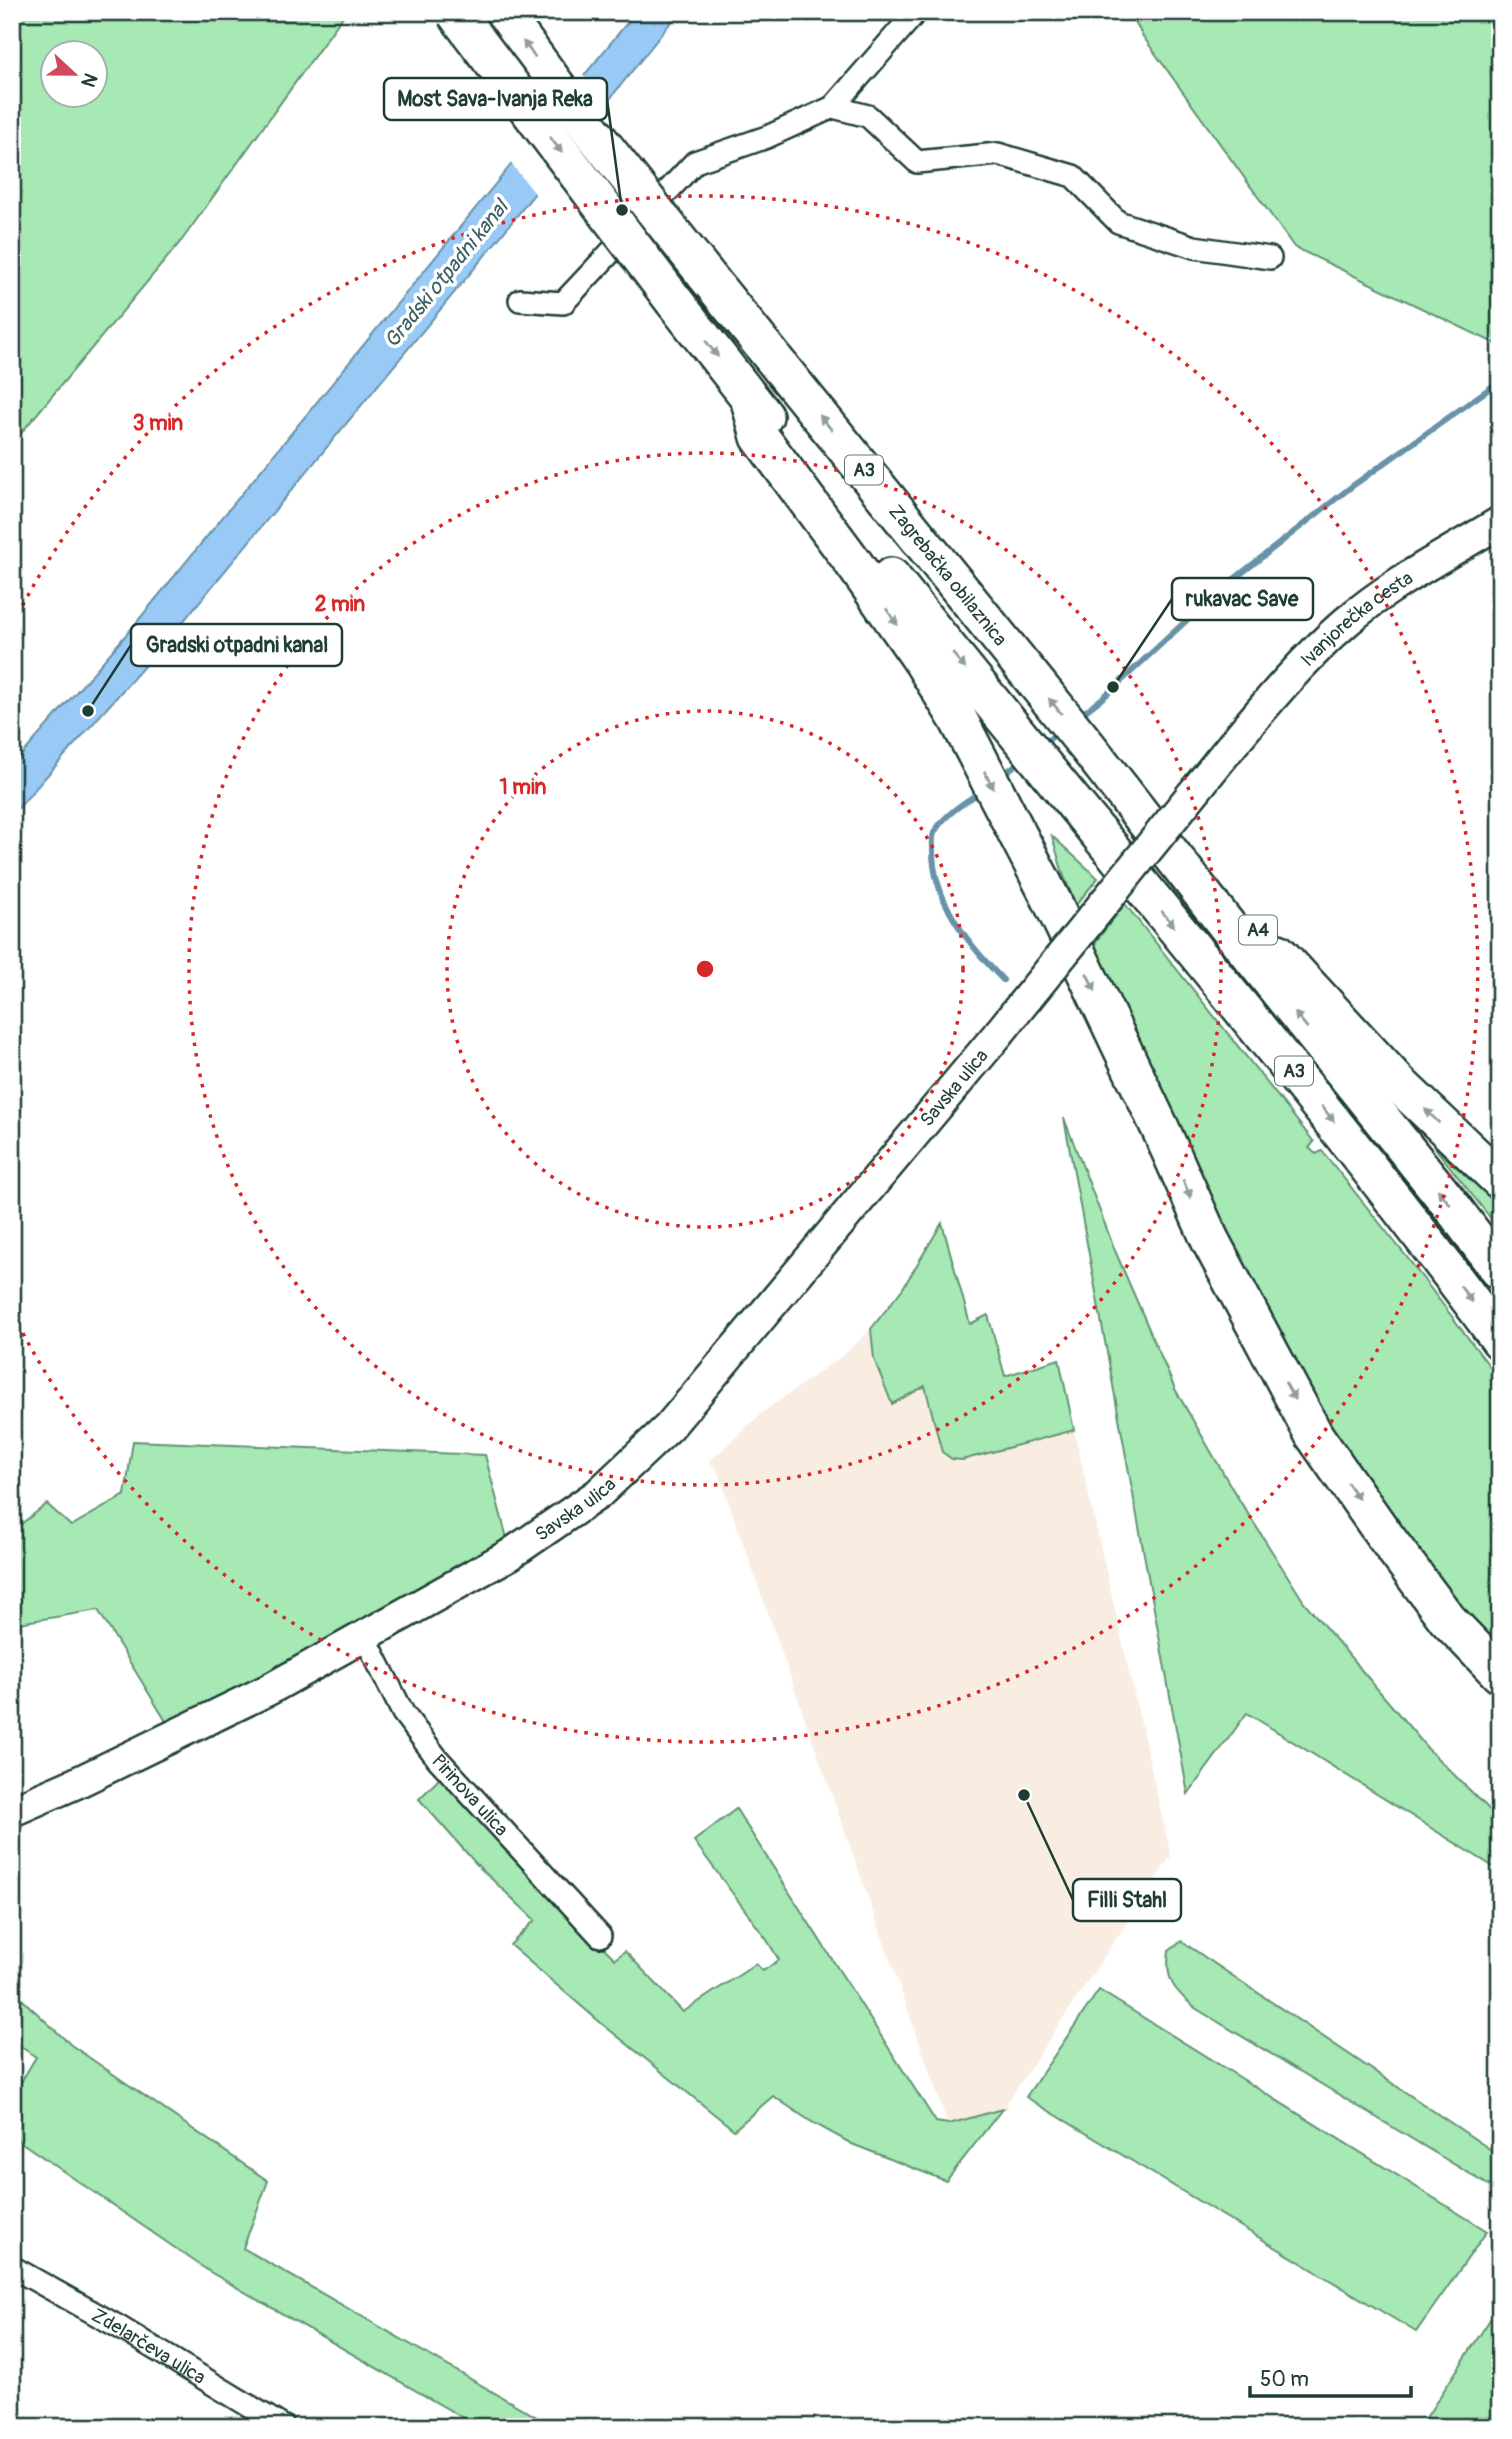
<svg xmlns="http://www.w3.org/2000/svg" width="1512" height="2439" font-family="Pangolin,sans-serif">
  <rect width="100%" height="100%" fill="#fff"/>
  <filter id="ink" filterUnits="userSpaceOnUse"><feTurbulence type="fractalNoise" baseFrequency=".0143" numOctaves="2"/><feDisplacementMap in="SourceGraphic" scale="14" xChannelSelector="R" yChannelSelector="G"/><feConvolveMatrix kernelMatrix="1 2 1 2 8 2 1 2 1" color-interpolation-filters="sRGB"/></filter>
  <g filter="url(#ink)">
    <!-- built -->
    <polygon fill="#f9ede1" points="871,1329 874,1359 892,1404 925,1386 942,1452 952,1459 962,1460 1074,1430 1171,1856 1007,2103 1008,2108 948,2124 717,1469 709,1462 763,1412 846,1353"/>
    <!-- green -->
    <g fill="#a6e9b4" stroke="#629374" stroke-width="2" fill-rule="evenodd">
      <path d="M12,12h334l-164,228 -170,204zM52,52h42v42h-42z"/>
      <polygon points="1130,12 1500,12 1500,342 1498,345 1294,247 1142,35"/>
      <polygon points="1052,836 1098,878 1076,905 1063,874"/>
      <polygon points="1125,904 1314,1142 1309,1148 1316,1154 1322,1151 1406,1256 1500,1380 1500,1652 1470,1619 1343,1453 1246,1280 1094,944"/>
      <polygon points="1064,1118 1116,1253 1175,1389 1233,1490 1304,1602 1428,1749 1500,1820 1500,1871 1247,1713 1188,1794"/>
      <polygon points="1435,1148 1500,1206 1500,1230"/>
      <polygon points="942,1223 970,1324 988,1315 1005,1376 1059,1359 1074,1430 962,1460 952,1459 942,1452 925,1386 892,1404 874,1359 871,1329 903,1288"/>
      <polygon points="133,1441 485,1455 509,1546 354,1630 167,1723 98,1610 13,1624 12,1622 12,1531 47,1504 71,1526 125,1495"/>
      <polygon points="444,1774 553,1897 615,1959 625,1951 683,2012 756,1964 763,1971 779,1960 767,1940 694,1841 736,1809 936,2122 949,2124 1002,2109 946,2181 852,2144 810,2121 773,2096 734,2130 601,2023 510,1945 535,1920 479,1867 419,1799"/>
      <path d="M1181,1941l319,215v36l-305,-184c-22,-19 -30,-28 -26,-58z"/>
      <polygon points="12,1990 71,2045 268,2181 243,2248 554,2427 479,2427 210,2272 12,2136 12,2097 36,2057 12,2041"/>
      <polygon points="1099,1990 1487,2231 1416,2332 1026,2097"/>
      <polygon points="1500,2304 1500,2427 1420,2427"/>
    </g>
    <!-- water -->
    <polygon fill="#98caf5" stroke="#6892a8" stroke-width="2" points="636,12 679,12 496,242 177,629 12,815 12,766 132,628"/>
    <!-- pier -->
    <polygon fill="#fff" points="582,74 609,105 537,196 510,162"/>
    <g fill="none" stroke-linecap="round" stroke-linejoin="round">
      <!-- stream -->
      <g stroke="#6892a8" stroke-width="6">
        <polyline points="1078,717 1105,696 1215,594 1351,487 1500,381"/>
        <polyline points="1042,745 1061,730"/>
        <polyline points="1000,777 1022,760"/>
        <path d="M983,790c-17,12 -39,24 -49,43 -2,4 -1,11 -1,16 -1,51 36,96 70,131"/>
      </g>
      <defs>
        <g id="street">
          <polyline points="833,107 868,116 917,162 998,154 1073,176 1118,222 1194,247 1270,258"/>
          <polyline points="520,300 563,303 695,162 767,137 833,107 916,12"/>
          <path id="s1" d="M365,1637l38,76 34,45 163,178"/>
          <path id="s2" d="M12,2267l107,60 165,100"/>
        </g>
        <g id="secondary">
          <path id="s3" d="M1236,740c34,-41 69,-82 110,-118 46,-40 102,-68 154,-100"/>
          <path id="s4" d="M12,1811l62,-27 194,-94 241,-135 89,-61 71,-67 330,-394"/>
        </g>
        <g id="highway">
          <polyline points="502,12 556,86"/>
          <path id="s5" d="M705,274l382,472 148,190 218,272 47,63"/>
          <polyline points="674,301 764,416"/>
          <polyline points="749,397 760,437 855,565 923,662 958,719 1051,899 1161,1130 1210,1240 1314,1435 1382,1532 1447,1619 1500,1674"/>
          <path d="M891,577c202,255 416,501 609,763"/>
          <polyline points="1278,953 1398,1083 1500,1180"/>
        </g>
      </defs>
      <!-- street casing -->
      <use href="#street" stroke="#1f3d34" stroke-width="26"/>
      <!-- secondary casing -->
      <use href="#secondary" stroke="#1f3d34" stroke-width="35"/>
      <!-- highway casing -->
      <use href="#highway" stroke="#1f3d34" stroke-width="42"/>
      <!-- street -->
      <use href="#street" stroke="#fff" stroke-width="21"/>
      <!-- secondary -->
      <use href="#secondary" stroke="#fff" stroke-width="30"/>
      <!-- highway -->
      <use href="#highway" stroke="#fff" stroke-width="37"/>
      <defs>
        <polyline id="secondary-bridge" points="999,1033 1236,740"/>
        <g id="highway-bridge">
          <polyline points="455,12 674,301"/>
          <polyline points="556,86 705,274"/>
        </g>
      </defs>
      <!-- secondary-bridge casing -->
      <use href="#secondary-bridge" stroke="#1f3d34" stroke-width="35" stroke-linecap="butt"/>
      <!-- highway-bridge casing -->
      <use href="#highway-bridge" stroke="#1f3d34" stroke-width="42" stroke-linecap="butt"/>
      <!-- secondary-bridge -->
      <use href="#secondary-bridge" stroke="#fff" stroke-width="30"/>
      <!-- highway-bridge -->
      <use href="#highway-bridge" stroke="#fff" stroke-width="37"/>
    </g>
    <!-- one-way arrows -->
    <defs><path id="oneway-solid" d="M-6-.8H1V-3.2L6.5 0L1 3.2V.8H-6Z" transform="scale(1.75)"/></defs>
    <g fill="#8f9e9a">
      <use href="#oneway-solid" transform="translate(529 49) rotate(-127)"/>
      <use href="#oneway-solid" transform="translate(556 145) rotate(53)"/>
      <use href="#oneway-solid" transform="translate(712 349) rotate(52)"/>
      <use href="#oneway-solid" transform="translate(826 423) rotate(-129)"/>
      <use href="#oneway-solid" transform="translate(892 617) rotate(55)"/>
      <use href="#oneway-solid" transform="translate(959 661) rotate(50)"/>
      <use href="#oneway-solid" transform="translate(1055 706) rotate(-129)"/>
      <use href="#oneway-solid" transform="translate(989 780) rotate(62)"/>
      <use href="#oneway-solid" transform="translate(1168 919) rotate(51)"/>
      <use href="#oneway-solid" transform="translate(1091 982) rotate(64)"/>
      <use href="#oneway-solid" transform="translate(1301 1020) rotate(-129)"/>
      <use href="#oneway-solid" transform="translate(1328 1114) rotate(52)"/>
      <use href="#oneway-solid" transform="translate(1432 1116) rotate(-136)"/>
      <use href="#oneway-solid" transform="translate(1187 1189) rotate(66)"/>
      <use href="#oneway-solid" transform="translate(1444 1197) rotate(-129)"/>
      <use href="#oneway-solid" transform="translate(1466 1294) rotate(54)"/>
      <use href="#oneway-solid" transform="translate(1290 1391) rotate(61)"/>
      <use href="#oneway-solid" transform="translate(1353 1491) rotate(55)"/>
    </g>
  </g>
  <!-- distance rings -->
  <g fill="none" stroke="#d62828" stroke-width="3.5" stroke-dasharray="3.5 7">
    <circle cx="705" cy="969" r="258"/>
    <circle cx="705" cy="969" r="516"/>
    <path d="M13 624A773 773 0 1 1 13 1314"/>
  </g>
  <g text-anchor="middle" stroke-width="7" stroke-linejoin="round" paint-order="stroke">
    <!-- shield labels -->
    <g fill="#fff" stroke="#627771" stroke-width="2">
      <rect x="845" y="455.5" width="38" height="29" rx="5"/>
      <rect x="1239" y="915.5" width="38" height="29" rx="5"/>
      <rect x="1275" y="1056.5" width="38" height="29" rx="5"/>
    </g>
    <g font-size="18" font-weight="bold" fill="#1f3d34">
      <text x="864" y="476">A3</text>
      <text x="1258" y="936">A4</text>
      <text x="1294" y="1077">A3</text>
    </g>
    <!-- street labels -->
    <g font-size="19" fill="#1f3d34" stroke="#fff">
      <text dy="7" stroke="none"><textPath href="#s5" startOffset="387">Zagrebačka obilaznica</textPath></text>
      <text dy="7" stroke="none"><textPath href="#s3" startOffset="172">Ivanjorečka cesta</textPath></text>
      <text dy="7" stroke="none"><textPath href="#s4" startOffset="1208">Savska ulica</textPath></text>
      <text dy="7" stroke="none"><textPath href="#s4" startOffset="640">Savska ulica</textPath></text>
      <text dy="7" stroke="none"><textPath href="#s1" startOffset="191">Pirinova ulica</textPath></text>
      <text dy="7" stroke="none"><textPath href="#s2" startOffset="158">Zdelarčeva ulica</textPath></text>
    </g>
    <!-- water labels -->
    <g font-size="21" font-style="italic" fill="#3d6064" stroke="#fff">
      <text transform="translate(446 274) rotate(-51)" y="7">Gradski otpadni kanal</text>
    </g>
  </g>
  <circle cx="705" cy="969" r="10" fill="#d62828" stroke="#fff" stroke-width="3.5"/>
  <g font-size="21" text-anchor="middle" font-weight="bold" fill="#d62828" stroke="#fff" stroke-width="7" stroke-linejoin="round" paint-order="stroke">
    <text x="158" y="430">3 min</text>
    <text x="340" y="611">2 min</text>
    <text x="523" y="794">1 min</text>
  </g>
  <!-- callouts -->
  <path fill="none" stroke="#1f3d34" stroke-width="2.5" d="M622 210L607 99M1113 687L1172 599M88 711L131 645M1024 1795L1073 1900"/>
  <g fill="#1f3d34" stroke="#fff" stroke-width="2.5">
    <circle cx="622" cy="210" r="7"/>
    <circle cx="1113" cy="687" r="7"/>
    <circle cx="88" cy="711" r="7"/>
    <circle cx="1024" cy="1795" r="7"/>
  </g>
  <g fill="#fff" stroke="#1f3d34" stroke-width="2.5">
    <rect x="384" y="78" width="223" height="42" rx="7"/>
    <rect x="1172" y="578" width="141" height="42" rx="7"/>
    <rect x="131" y="624" width="211" height="42" rx="7"/>
    <rect x="1073" y="1879" width="108" height="42" rx="7"/>
  </g>
  <g font-size="21" text-anchor="middle" font-weight="bold" fill="#1f3d34">
    <text x="495" y="106">Most Sava-Ivanja Reka</text>
    <text x="1242" y="606">rukavac Save</text>
    <text x="237" y="652">Gradski otpadni kanal</text>
    <text x="1127" y="1907">Filli Stahl</text>
  </g>
  <!-- margin -->
  <rect width="1512" height="2439" fill="none" stroke="#fff" stroke-width="42"/>
  <rect x="21" y="21" width="1470" height="2397" fill="none" stroke="#1f3d34" stroke-width="2.5" filter="url(#ink)"/>
  <!-- north arrow -->
  <g transform="translate(74 74) rotate(112)"><circle r="33" fill="#ffffff" stroke="#a5b1ae" stroke-width="2"/>
  <path d="M0-5L12 26L0 18L-12 26Z" fill="#d1495b"/>
  <text y="-10" font-size="19" font-weight="bold" text-anchor="middle" fill="#1f3d34">N</text>
  </g>
  <!-- scale -->
  <path d="M1250 2386v10h161v-10" fill="none" stroke="#1f3d34" stroke-width="3.5"/>
  <text x="1260" y="2386" font-size="21" fill="#1f3d34" stroke="#ffffff" stroke-width="5" paint-order="stroke">50 m</text>
</svg>
